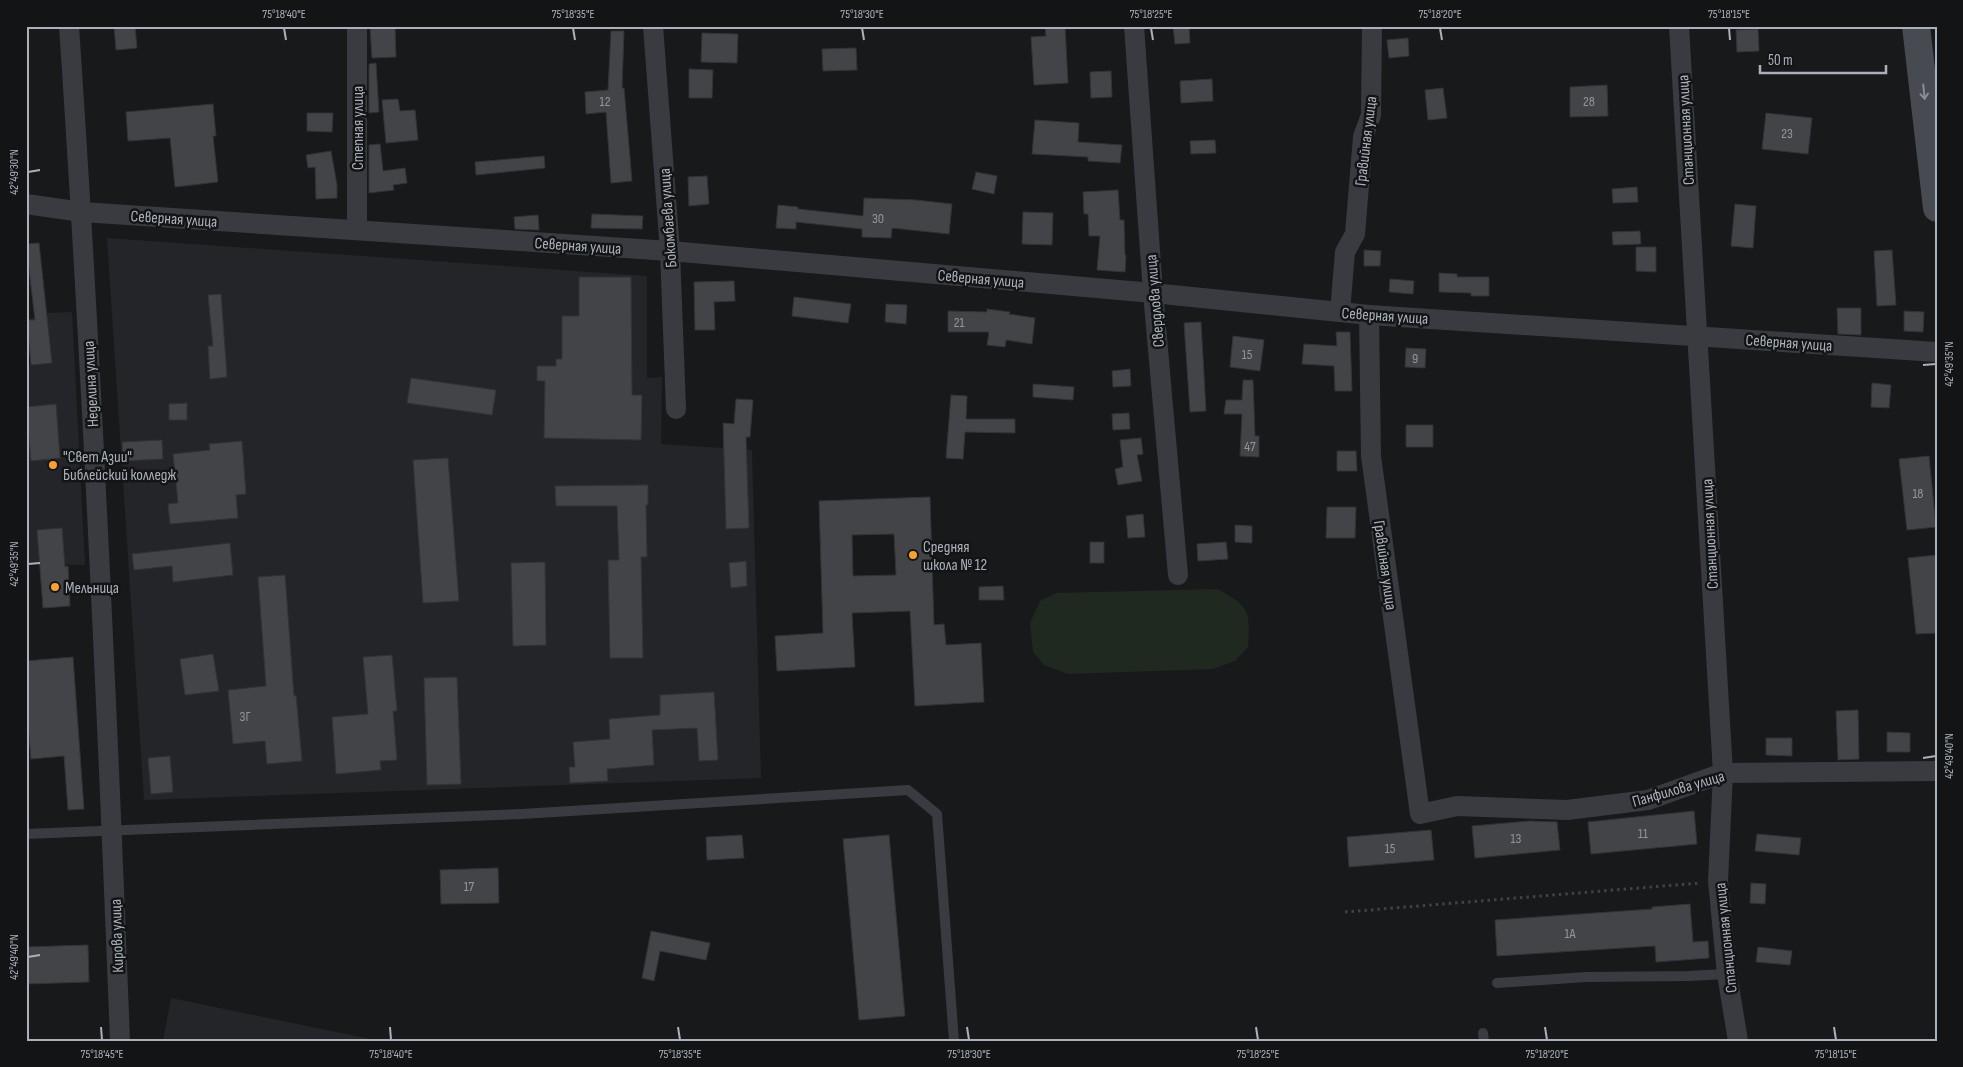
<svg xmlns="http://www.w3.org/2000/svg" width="1963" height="1067" font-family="'Sofia Sans Condensed',sans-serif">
  <rect width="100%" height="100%" fill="#18191b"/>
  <!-- built -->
  <g fill="#242528">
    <polygon points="107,238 647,276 647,378 662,377 661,444 752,450 761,778 144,800"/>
    <polygon points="72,312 85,565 26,564 26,366 31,365 27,320 48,313"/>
    <polygon points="171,998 380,1041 163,1041"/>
  </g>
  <!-- green -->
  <path fill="#202920" d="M1218,589c32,18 32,22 30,58l-13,14 -22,8 -145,5 -24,-9 -11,-13 -3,-29 10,-22 16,-8z"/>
  <!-- building -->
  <g fill="#424448" stroke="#323337" fill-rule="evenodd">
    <polygon points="114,26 135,26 137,48 116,50"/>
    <polygon points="370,26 395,26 396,57 372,58"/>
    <polygon points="1045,26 1065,26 1068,83 1034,85 1031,37 1046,36"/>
    <polygon points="1173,26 1189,26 1190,43 1175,44"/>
    <polygon points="1758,29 1759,51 1737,52 1736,30"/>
    <polygon points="611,31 624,31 622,88 624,88 632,181 611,183 606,112 586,114 585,92 608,90"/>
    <polygon points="702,33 738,34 737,63 701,62"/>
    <polygon points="1408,38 1409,56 1389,58 1387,40"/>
    <polygon points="856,48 857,70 823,71 822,49"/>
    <polygon points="376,63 379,112 369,113 369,64"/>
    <polygon points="689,69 713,70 712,98 689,98"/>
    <polygon points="1111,71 1112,97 1091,98 1090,72"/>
    <polygon points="1212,79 1213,101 1181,103 1180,81"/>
    <polygon points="1607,85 1608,116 1570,117 1570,87"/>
    <polygon points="1443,88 1447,118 1428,120 1425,90"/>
    <polygon points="398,99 400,111 415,110 418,140 386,143 382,100"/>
    <polygon points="213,104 216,136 213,136 218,182 175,187 170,138 128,141 126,112"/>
    <polygon points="307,113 333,113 332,132 307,131"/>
    <polygon points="1766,113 1812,118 1808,154 1762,149"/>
    <polygon points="1035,120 1079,123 1078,142 1122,145 1120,163 1088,161 1088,157 1032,154"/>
    <polygon points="1215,140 1216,153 1191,154 1190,141"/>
    <polygon points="380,144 383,171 405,168 407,183 393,185 394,190 369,193 369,145"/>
    <polygon points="331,151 337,185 337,198 316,199 315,167 308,168 306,155"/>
    <polygon points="544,156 545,168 476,175 475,162"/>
    <polygon points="976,172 997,176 994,194 972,189"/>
    <polygon points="707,176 709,204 689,206 688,177"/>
    <polygon points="1637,187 1638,202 1613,203 1612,189"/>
    <polygon points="1118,190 1120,220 1124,220 1125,255 1126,255 1125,272 1097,270 1100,236 1089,236 1088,214 1084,214 1083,192"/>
    <polygon points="864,198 916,200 952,204 949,234 892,228 891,238 862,237 862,229 796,222 796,229 776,228 778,205 798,207 798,209 863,216"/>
    <polygon points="1735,204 1756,206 1753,248 1731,246"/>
    <polygon points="1023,212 1053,213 1052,245 1022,244"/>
    <polygon points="592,214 643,216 642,229 591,228"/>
    <polygon points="538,215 539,230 515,229 514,217"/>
    <polygon points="1640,231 1641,244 1613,245 1612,232"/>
    <polygon points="39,243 52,363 31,365 27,320 35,320 26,244"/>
    <polygon points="1636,247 1656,247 1656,272 1636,271"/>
    <polygon points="1364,250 1381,251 1380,266 1364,266"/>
    <polygon points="1892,250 1896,305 1877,306 1874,251"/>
    <polygon points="1439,273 1457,274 1457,277 1489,277 1489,296 1471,296 1471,293 1439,292"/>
    <polygon points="579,277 631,277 632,395 642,395 641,440 544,438 545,381 537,381 537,366 556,366 556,359 562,359 562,316 579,316"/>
    <polygon points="1390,279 1414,281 1413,294 1389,292"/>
    <polygon points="734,281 735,301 714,302 715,330 695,330 694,282"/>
    <polygon points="221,294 227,377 210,379 208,346 213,346 208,295"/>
    <polygon points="794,297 851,304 848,323 792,316"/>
    <polygon points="886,304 907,305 906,324 885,322"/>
    <polygon points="1837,308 1861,308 1861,335 1838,334"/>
    <polygon points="987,309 1010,312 1009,314 1035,318 1032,344 1006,340 1005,347 987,345 989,332 948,332 948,311 987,312"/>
    <polygon points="1904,311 1924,312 1923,332 1904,331"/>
    <polygon points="1201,322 1206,411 1190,412 1184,323"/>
    <polygon points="1336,332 1350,332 1352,391 1335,391 1334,366 1302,364 1304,344 1337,346"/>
    <polygon points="1233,336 1264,340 1260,371 1230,367"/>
    <polygon points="1406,348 1426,349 1425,368 1405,367"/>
    <polygon points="1130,369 1131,386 1113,387 1112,371"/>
    <polygon points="411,378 496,390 492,415 407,403"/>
    <polygon points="1243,380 1253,380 1255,436 1259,436 1259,457 1240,456 1242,414 1224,414 1226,400 1242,400"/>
    <polygon points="1872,383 1891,385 1889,408 1871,407"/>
    <polygon points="1033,384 1074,387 1073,400 1033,397"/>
    <polygon points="951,395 967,396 966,419 1015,419 1015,433 965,432 963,459 946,458"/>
    <polygon points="736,399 753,400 750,437 746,437 749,528 726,529 723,423 734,424"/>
    <polygon points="187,403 187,420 169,420 169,404"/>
    <polygon points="56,404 60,458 31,461 26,407"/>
    <polygon points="1129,413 1130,429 1113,430 1112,414"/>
    <rect x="1406" y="425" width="27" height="22"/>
    <polygon points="1141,438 1143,454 1137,455 1142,481 1118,485 1115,469 1123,467 1120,440"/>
    <polygon points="162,440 163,459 123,461 122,442"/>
    <polygon points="242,441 246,494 236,495 238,518 170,524 168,504 178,503 173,454 210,450 209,444"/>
    <polygon points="1337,451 1356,451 1357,471 1337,471"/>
    <polygon points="1929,456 1936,527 1907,530 1899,459"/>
    <polygon points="448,458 459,601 423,603 413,460"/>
    <polygon points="648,485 648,505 646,505 647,557 641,557 643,658 610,658 608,560 619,560 617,506 556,506 555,486"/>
    <path d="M930,497l4,128 10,-1 2,21 35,-2 3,59 -69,4 -5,-95 -58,2 3,54 -78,4 -2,-35 48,-3 -4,-132zM894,534l2,41 -43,1 -1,-41z"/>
    <polygon points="1327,507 1356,507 1355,538 1326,538"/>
    <polygon points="1143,514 1145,537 1128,538 1126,516"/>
    <polygon points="1235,525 1252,526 1252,543 1235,542"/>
    <polygon points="62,528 65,567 68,566 70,606 43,608 37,530"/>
    <rect x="1090" y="542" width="14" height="21"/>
    <polygon points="1226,542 1228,559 1198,561 1197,544"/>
    <polygon points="230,543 233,575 173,582 172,566 134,570 132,554"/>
    <polygon points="1937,555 1937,633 1916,634 1908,558"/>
    <polygon points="746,561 747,586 731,588 729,563"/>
    <polygon points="545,562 546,645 513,646 511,563"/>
    <polygon points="285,575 294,696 296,695 302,761 267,764 265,741 233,744 228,690 266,686 258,577"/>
    <polygon points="1003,586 1004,600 979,600 979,587"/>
    <polygon points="213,654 219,691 185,695 180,659"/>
    <polygon points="392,655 397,711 393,711 397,760 380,761 381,770 336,774 332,717 368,714 363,657"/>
    <polygon points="73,657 84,809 68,810 64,756 31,759 26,701 26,661"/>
    <polygon points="457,677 461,784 427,785 424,678"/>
    <polygon points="714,692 718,760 699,761 697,728 652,730 654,765 607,769 608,781 570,783 569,767 575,767 573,742 610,739 609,719 660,715 660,695"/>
    <polygon points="1858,710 1859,759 1838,760 1836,711"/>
    <polygon points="1887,732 1910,733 1910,752 1887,752"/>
    <polygon points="1766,738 1792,738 1792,756 1766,755"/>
    <polygon points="170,756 173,792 151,794 148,758"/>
    <polygon points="1694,811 1697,844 1591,854 1588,822"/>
    <polygon points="1530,821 1557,822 1560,850 1475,858 1472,826"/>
    <polygon points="1431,830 1434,860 1349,867 1347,837"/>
    <polygon points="1757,834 1801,838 1799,855 1755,851"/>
    <polygon points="742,835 744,858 707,860 706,837"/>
    <polygon points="889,835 905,1016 859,1020 843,839"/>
    <polygon points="498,868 499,903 441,904 440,870"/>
    <polygon points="1751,883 1766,884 1765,904 1750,903"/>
    <polygon points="1690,904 1693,942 1708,941 1709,958 1656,962 1655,946 1497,956 1495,920 1652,909 1652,907"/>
    <polygon points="651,931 710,943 706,960 660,951 654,981 642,978"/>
    <polygon points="88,945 89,982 26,984 26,947"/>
    <polygon points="1758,947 1792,951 1790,965 1756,962"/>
  </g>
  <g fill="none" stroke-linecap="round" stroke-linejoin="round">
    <!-- path -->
    <polyline stroke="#3f4247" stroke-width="3" stroke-dasharray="2.5 4" stroke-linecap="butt" points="1345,912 1700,883"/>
    <!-- service -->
    <g stroke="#393b40" stroke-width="10">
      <polyline points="26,834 522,814 908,790 937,814 954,1041"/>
      <polyline points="1497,983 1586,977 1688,976 1727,974"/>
      <polyline points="1483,1033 1484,1041"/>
    </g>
    <!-- minor -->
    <g stroke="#393b40" stroke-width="20">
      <path d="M69,26c23,338 38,676 51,1015"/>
      <polyline points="357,26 357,230"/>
      <polyline points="653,26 670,251 676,409"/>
      <polyline points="1134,26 1153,293 1178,575"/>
      <polyline points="1679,26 1723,773 1718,881 1727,974 1738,1041"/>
      <polyline points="26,204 82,212 670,251 1153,293 1369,315 1937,352"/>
      <polyline points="1340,312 1345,252 1355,234 1363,137 1371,115 1372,26"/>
      <polyline points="1369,315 1371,456 1420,814 1457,806 1567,810 1648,800 1723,773 1937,771"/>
    </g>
    <!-- secondary -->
    <polyline stroke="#474a50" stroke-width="28" points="1916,26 1937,208"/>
  </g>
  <!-- one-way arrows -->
  <defs><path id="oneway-shaft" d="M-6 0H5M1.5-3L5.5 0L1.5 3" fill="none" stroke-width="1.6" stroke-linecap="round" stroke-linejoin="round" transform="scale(1.25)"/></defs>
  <use stroke="#878d96" href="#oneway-shaft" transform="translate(1924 92) rotate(84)"/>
  <!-- ticks -->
  <path fill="none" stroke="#aab1bb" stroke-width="2" d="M284,28l2,12M573,28l2,12M862,28l2,12M1151,28l2,12M1440,28l2,12M1729,28l1,12M28,172l12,-2M1923,365l13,-1M28,564l12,-1M1923,758l13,-2M28,957l12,-2M101,1027l1,13M390,1027l1,13M678,1027l2,13M967,1027l2,13M1256,1027l2,13M1545,1027l2,13M1834,1027l2,13"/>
  <!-- markers -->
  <g fill="#f9a032" stroke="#131416" stroke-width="2">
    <circle cx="53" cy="465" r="5"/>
    <circle cx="913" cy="555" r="5"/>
    <circle cx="55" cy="587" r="5"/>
  </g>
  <g text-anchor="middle" stroke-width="5" stroke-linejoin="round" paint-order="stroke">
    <!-- number labels -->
    <g font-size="14" fill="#90969e">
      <text x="605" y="106">12</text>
      <text x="1589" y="106">28</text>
      <text x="1787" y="138">23</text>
      <text x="878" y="223">30</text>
      <text x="959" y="327">21</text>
      <text x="1247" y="359">15</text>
      <text x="1415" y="363">9</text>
      <text x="1250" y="451">47</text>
      <text x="1918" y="498">18</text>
      <text x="245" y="721">3Г</text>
      <text x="1643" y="838">11</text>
      <text x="1516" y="843">13</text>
      <text x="1390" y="853">15</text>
      <text x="469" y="891">17</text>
      <text x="1570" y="938">1А</text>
    </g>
    <!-- street labels -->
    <g font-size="16" fill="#aab1bb" stroke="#131416">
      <text transform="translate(357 128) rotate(-90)" y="6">Степная улица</text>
      <text transform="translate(1685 130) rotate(-93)" y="6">Станционная улица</text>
      <text transform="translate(1365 141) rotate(-83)" y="6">Гравийная улица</text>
      <text transform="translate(174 218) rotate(4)" y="6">Северная улица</text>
      <text transform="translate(667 218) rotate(-94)" y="6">Бокомбаева улица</text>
      <text transform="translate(578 245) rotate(4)" y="6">Северная улица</text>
      <text transform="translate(981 278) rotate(5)" y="6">Северная улица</text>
      <text transform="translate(1154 301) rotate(-95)" y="6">Свердлова улица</text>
      <text transform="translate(1385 315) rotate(4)" y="6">Северная улица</text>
      <text transform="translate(1789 342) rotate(4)" y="6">Северная улица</text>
      <text transform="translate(90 384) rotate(-93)" y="6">Неделина улица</text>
      <text transform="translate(1709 534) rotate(-93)" y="6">Станционная улица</text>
      <text transform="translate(1386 565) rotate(82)" y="6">Гравийная улица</text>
      <text transform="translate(1678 788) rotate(-16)" y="6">Панфилова улица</text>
      <text transform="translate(116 936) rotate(-92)" y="6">Кирова улица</text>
      <text transform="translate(1725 938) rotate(-96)" y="6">Станционная улица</text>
    </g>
    <!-- poi labels -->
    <g font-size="16" fill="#aab1bb" stroke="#131416" text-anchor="start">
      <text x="63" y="462">"Свет Азии"<tspan x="63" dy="18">Библейский колледж</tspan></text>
      <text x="923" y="552">Средняя<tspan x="923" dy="18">школа № 12</tspan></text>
      <text x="65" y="593">Мельница</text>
    </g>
  </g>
  <!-- border -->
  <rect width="1963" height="1067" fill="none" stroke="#131416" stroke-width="55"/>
  <!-- scale -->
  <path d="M1760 65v8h126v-8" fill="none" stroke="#aab1bb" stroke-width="2.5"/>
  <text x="1768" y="65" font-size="15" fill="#aab1bb" stroke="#131416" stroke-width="4" paint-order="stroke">50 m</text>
  <rect x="28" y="28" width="1908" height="1012" fill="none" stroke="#aab1bb" stroke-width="2"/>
  <g font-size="12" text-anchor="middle" fill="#aab1bb">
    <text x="284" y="18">75°18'40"E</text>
    <text x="573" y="18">75°18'35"E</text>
    <text x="862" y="18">75°18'30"E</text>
    <text x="1151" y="18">75°18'25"E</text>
    <text x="1440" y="18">75°18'20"E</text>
    <text x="1729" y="18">75°18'15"E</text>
    <text transform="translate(14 172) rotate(-90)" y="4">42°49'30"N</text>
    <text transform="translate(1949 364) rotate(-90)" y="4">42°49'35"N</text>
    <text transform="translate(14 564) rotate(-90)" y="4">42°49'35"N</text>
    <text transform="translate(1949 756) rotate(-90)" y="4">42°49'40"N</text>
    <text transform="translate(14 957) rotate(-90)" y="4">42°49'40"N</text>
    <text x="102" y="1058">75°18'45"E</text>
    <text x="391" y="1058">75°18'40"E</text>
    <text x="680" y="1058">75°18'35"E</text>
    <text x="969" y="1058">75°18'30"E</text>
    <text x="1258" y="1058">75°18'25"E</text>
    <text x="1547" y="1058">75°18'20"E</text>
    <text x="1836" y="1058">75°18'15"E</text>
  </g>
</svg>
